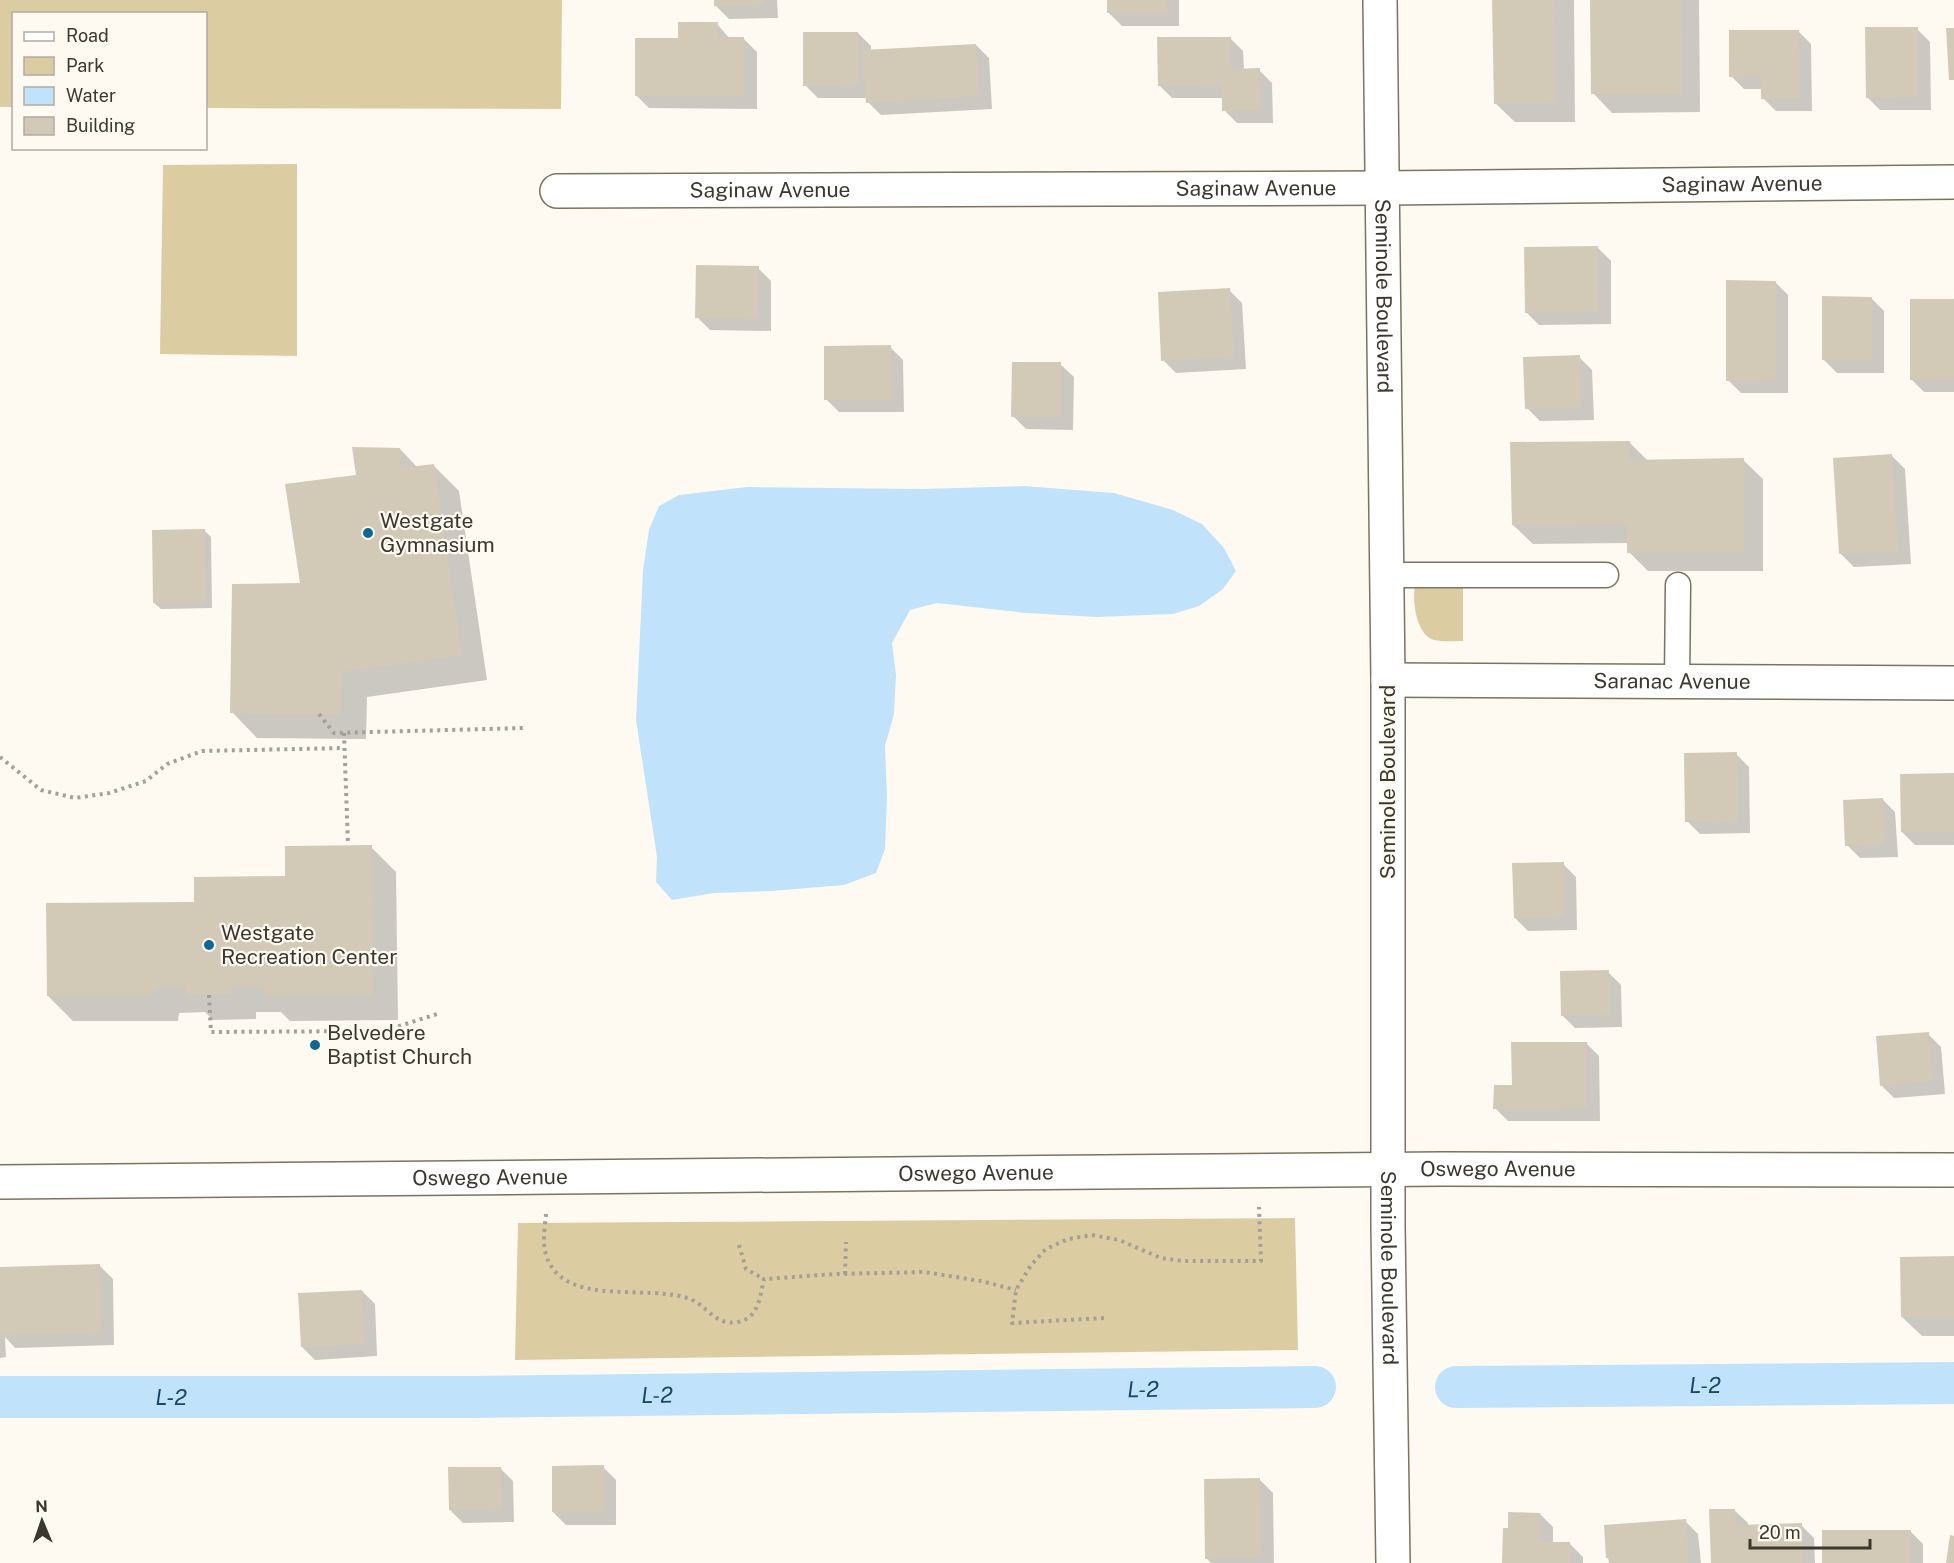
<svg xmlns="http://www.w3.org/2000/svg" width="1954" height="1563" font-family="'Public Sans',sans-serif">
  <rect width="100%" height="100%" fill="#fefaf2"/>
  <!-- green -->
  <g fill="#dccca2">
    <polygon points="0,0 562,0 561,109 206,108 206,14 14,14 13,107 0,107"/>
    <polygon points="297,164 297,356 160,354 163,165"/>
    <path d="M1463,581v60c-9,0 -21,1 -29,-1 -18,-5 -22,-40 -19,-55z"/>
    <polygon points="1295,1218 1298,1350 515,1360 518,1223"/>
  </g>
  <!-- water -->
  <polygon fill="#c1e2fb" points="1024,486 1114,493 1173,510 1202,524 1224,548 1236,571 1223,589 1199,606 1173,614 1097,617 1026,613 937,603 910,610 892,643 896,675 894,714 885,746 887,797 885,849 876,873 844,885 772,891 714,893 672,900 656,882 657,857 636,720 643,570 649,530 659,506 679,495 747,487 922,489"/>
  <!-- shadow -->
  <g fill="#0003">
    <polygon points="715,0 777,0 778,18 729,19 716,6"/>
    <polygon points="1109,0 1179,0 1179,26 1122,26 1109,13"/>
    <polygon points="1494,0 1574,0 1575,122 1515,122 1495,103"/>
    <polygon points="1592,0 1699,0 1700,112 1612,113 1593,93"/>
    <polygon points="717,24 730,39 744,39 757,52 757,109 649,108 636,95 680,40"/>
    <polygon points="1917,29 1930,42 1931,110 1880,110 1867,97"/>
    <polygon points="1798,31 1811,44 1812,111 1776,111 1763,98 1763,89 1744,89 1731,76"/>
    <polygon points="858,33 871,46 871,51 976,45 989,58 992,109 881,115 868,102 867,98 818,98 805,85"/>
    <polygon points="1230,38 1243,51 1244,70 1259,70 1272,83 1273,123 1237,123 1224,110 1223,98 1172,98 1159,85"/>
    <polygon points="1598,248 1611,261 1611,324 1539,325 1526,312"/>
    <polygon points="758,268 771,281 771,331 710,330 697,317"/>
    <polygon points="1775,282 1788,295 1788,393 1741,393 1728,380"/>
    <polygon points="1229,290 1242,303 1246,369 1176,373 1163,360"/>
    <polygon points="1871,298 1884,311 1884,373 1837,373 1824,360"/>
    <polygon points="1954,300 1954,392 1924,392 1911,379"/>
    <polygon points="890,347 903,360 904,412 839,412 826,399"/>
    <polygon points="1579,357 1592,370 1594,420 1540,421 1527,408"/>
    <polygon points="1060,364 1074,377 1073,430 1026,429 1013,416"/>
    <polygon points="1629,442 1648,461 1743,460 1763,479 1763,571 1648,571 1629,552 1628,543 1533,544 1513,525"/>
    <polygon points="400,449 418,468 433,465 459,491 487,680 367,697 366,739 257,738 232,712 302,584 357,476"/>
    <polygon points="1892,456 1905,469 1911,564 1854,567 1841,554"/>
    <polygon points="205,531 211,537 212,608 161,609 154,603"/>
    <polygon points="1736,754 1749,767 1750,833 1700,834 1687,821"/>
    <polygon points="1954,775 1954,845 1915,845 1902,832"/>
    <polygon points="1882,799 1895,812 1898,857 1860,858 1847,845"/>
    <polygon points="371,847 396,872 398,1020 290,1021 281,1012 256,1012 256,1019 213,1020 205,1012 179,1013 178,1021 73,1021 48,996 195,903 286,878"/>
    <polygon points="1563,864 1576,877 1577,930 1528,931 1515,918"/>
    <polygon points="1608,972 1621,985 1622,1027 1575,1028 1562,1015"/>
    <polygon points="1928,1034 1941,1047 1945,1094 1894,1098 1881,1085"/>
    <polygon points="1586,1043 1599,1056 1600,1121 1508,1121 1495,1108 1513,1086"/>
    <polygon points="1954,1258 1954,1336 1922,1336 1902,1317"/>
    <polygon points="100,1266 113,1279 114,1345 15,1348 5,1337 6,1357 0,1358 0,1283"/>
    <polygon points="362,1291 375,1304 377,1356 315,1360 302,1347"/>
    <polygon points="603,1467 616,1480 616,1525 566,1525 553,1512"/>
    <polygon points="500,1468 513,1481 514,1522 463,1523 450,1510"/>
    <polygon points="1260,1480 1273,1493 1274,1563 1211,1563 1207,1559"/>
    <polygon points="1734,1510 1748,1523 1748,1526 1801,1525 1814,1538 1815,1563 1712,1563"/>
    <polygon points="1540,1514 1553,1527 1553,1544 1570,1544 1583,1557 1583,1563 1504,1563 1509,1530"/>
    <polygon points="1685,1521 1698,1534 1701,1563 1609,1563"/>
    <polygon points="1910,1531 1923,1544 1923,1563 1824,1563"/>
  </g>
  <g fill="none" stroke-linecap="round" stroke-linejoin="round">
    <!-- canal -->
    <g stroke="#c1e2fb" stroke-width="42">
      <path id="s1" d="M1456,1387l498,-4"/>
      <path id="s2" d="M0,1397h471l844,-10"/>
    </g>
  </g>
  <!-- building -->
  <g fill="#d2cab6">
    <polygon points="714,0 765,0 765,5 714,6"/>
    <rect x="1107" y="0" width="60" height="13"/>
    <polygon points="1492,0 1555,0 1556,103 1494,104"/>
    <polygon points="1590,0 1681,0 1682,94 1591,94"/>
    <polygon points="678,22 718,22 718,37 744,37 744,96 635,96 635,38 678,38"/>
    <polygon points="1865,27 1918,27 1918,97 1866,98"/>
    <polygon points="1946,28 1954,28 1954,80 1949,80"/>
    <polygon points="1729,30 1799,30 1800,98 1761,99 1761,76 1729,77"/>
    <polygon points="803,32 858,32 859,85 803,86"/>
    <polygon points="1157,37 1231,37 1231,69 1260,68 1261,110 1222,111 1222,85 1158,86"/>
    <polygon points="976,44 980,96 866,103 863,50"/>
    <polygon points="1598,246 1599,312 1525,313 1524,247"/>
    <polygon points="696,265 759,266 758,319 695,318"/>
    <polygon points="1726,280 1776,281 1776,380 1726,381"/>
    <polygon points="1230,288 1234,357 1161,361 1158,292"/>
    <polygon points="1822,296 1872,297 1872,360 1822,360"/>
    <rect x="1910" y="299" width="44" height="81"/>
    <polygon points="891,345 892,400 824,400 824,346"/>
    <polygon points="1580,355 1581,408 1525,409 1523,357"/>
    <polygon points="1012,362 1061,362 1061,417 1011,417"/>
    <polygon points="1630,441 1629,460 1744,458 1744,552 1627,553 1627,524 1512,525 1510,442"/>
    <polygon points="352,447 400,448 401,468 434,464 462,655 342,672 341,715 230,713 232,584 300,583 285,484 356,475"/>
    <polygon points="1892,454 1898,551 1839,554 1833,458"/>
    <polygon points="205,529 206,603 153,603 152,530"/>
    <polygon points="1737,752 1738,821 1685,822 1684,753"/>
    <polygon points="1954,773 1954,832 1901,832 1900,774"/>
    <polygon points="1883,798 1885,844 1845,846 1843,800"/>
    <polygon points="372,845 373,995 263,996 263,987 231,987 232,994 186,995 185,987 154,988 153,996 47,996 46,903 194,902 194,877 285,876 285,846"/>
    <polygon points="1564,862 1564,917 1514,918 1512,863"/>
    <polygon points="1609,970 1610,1015 1561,1016 1560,971"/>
    <polygon points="1929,1032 1933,1081 1880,1086 1876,1036"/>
    <polygon points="1511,1042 1587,1042 1587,1108 1493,1109 1494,1085 1512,1085"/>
    <polygon points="1954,1256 1954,1317 1901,1317 1900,1257"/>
    <polygon points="100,1264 101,1333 0,1335 0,1267"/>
    <polygon points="362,1290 365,1344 301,1347 298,1293"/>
    <polygon points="604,1465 604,1512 552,1512 552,1466"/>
    <polygon points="448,1467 501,1467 502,1509 449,1510"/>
    <polygon points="1260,1478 1261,1558 1205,1559 1204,1479"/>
    <polygon points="1709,1509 1735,1509 1736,1525 1802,1523 1803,1563 1711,1563"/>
    <polygon points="1508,1512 1540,1513 1540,1542 1570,1542 1570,1563 1502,1563 1503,1528 1508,1528"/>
    <polygon points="1686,1519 1689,1563 1609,1563 1608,1558 1606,1558 1604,1525"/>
    <rect x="1822" y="1530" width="89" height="33"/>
    <polygon points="1950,1535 1954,1536 1954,1563 1946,1563"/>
  </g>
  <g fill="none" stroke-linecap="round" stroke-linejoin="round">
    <defs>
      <g id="service">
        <polyline points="1387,575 1606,575"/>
        <polyline points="1677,682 1678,585"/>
      </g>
      <g id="minor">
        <path id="s3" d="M557,191l826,-3 571,-6"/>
        <path id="s4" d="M1388,680l566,3"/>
        <path id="s5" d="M0,1182l1443,-13 511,1"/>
      </g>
      <g id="tertiary">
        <path id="s6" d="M1380,0l8,680v546l5,337"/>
      </g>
    </defs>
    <!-- service casing -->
    <use href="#service" stroke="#7a7360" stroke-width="27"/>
    <!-- minor casing -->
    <use href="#minor" stroke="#7a7360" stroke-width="36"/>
    <!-- tertiary casing -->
    <use href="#tertiary" stroke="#7a7360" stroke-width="36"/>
    <!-- path -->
    <g stroke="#a3a098" stroke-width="4" stroke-dasharray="3 4.5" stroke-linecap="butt">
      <polyline points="319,714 334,733 524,728"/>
      <polyline points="344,733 348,845"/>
      <polyline points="0,757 41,790 75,798 109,793 146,781 167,764 202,751 344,748"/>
      <polyline points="209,995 211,1032 384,1031 437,1014"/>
      <path d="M546,1214c-1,13 -4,28 0,41 17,54 102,28 144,44 18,7 24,27 48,23 21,-4 22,-26 26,-43l73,-5 87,-2 57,9 35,9"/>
      <polyline points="739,1245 746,1269 764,1279"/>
      <polyline points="845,1274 846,1242"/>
      <polyline points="1104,1318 1012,1323 1016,1290 1031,1265 1046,1249 1068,1239 1092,1235 1119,1240 1161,1258 1183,1261 1261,1261 1259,1207"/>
    </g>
    <!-- service -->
    <use href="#service" stroke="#fff" stroke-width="24"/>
    <!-- minor -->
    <use href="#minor" stroke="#fff" stroke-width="33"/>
    <!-- tertiary -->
    <use href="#tertiary" stroke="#fff" stroke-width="33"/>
  </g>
  <!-- markers -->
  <g fill="#0b6897" stroke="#fefaf2" stroke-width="2">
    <circle cx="368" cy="533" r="6"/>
    <circle cx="209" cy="945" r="6"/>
    <circle cx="315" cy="1045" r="6"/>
  </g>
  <g text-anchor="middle" stroke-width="4.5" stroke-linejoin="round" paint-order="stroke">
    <!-- street labels -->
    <g font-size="21" fill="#3a372f" stroke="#fefaf2">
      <text dy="7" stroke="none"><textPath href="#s3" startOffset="1185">Saginaw Avenue</textPath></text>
      <text dy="7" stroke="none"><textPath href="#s3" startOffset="699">Saginaw Avenue</textPath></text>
      <text dy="7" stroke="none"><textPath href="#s3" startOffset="213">Saginaw Avenue</textPath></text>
      <text dy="7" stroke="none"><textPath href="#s6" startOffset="296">Seminole Boulevard</textPath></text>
      <text dy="7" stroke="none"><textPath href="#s4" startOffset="284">Saranac Avenue</textPath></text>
      <text transform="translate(1388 782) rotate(-90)" y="7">Seminole Boulevard</text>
      <text dy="7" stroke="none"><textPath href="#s5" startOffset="1498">Oswego Avenue</textPath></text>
      <text dy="7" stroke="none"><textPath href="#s5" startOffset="976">Oswego Avenue</textPath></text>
      <text dy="7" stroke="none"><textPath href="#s5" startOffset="490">Oswego Avenue</textPath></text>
      <text dy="7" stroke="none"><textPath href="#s6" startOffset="1268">Seminole Boulevard</textPath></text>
    </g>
    <!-- poi labels -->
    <g font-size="21" fill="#3a372f" stroke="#fefaf2" text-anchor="start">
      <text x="380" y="528">Westgate<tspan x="380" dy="24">Gymnasium</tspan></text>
      <text x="221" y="940">Westgate<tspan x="221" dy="24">Recreation Center</tspan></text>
      <text x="327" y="1040">Belvedere<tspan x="327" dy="24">Baptist Church</tspan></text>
    </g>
    <!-- water labels -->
    <g font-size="22" font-style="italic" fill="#174866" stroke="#fefaf2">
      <text dy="8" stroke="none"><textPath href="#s1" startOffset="249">L-2</textPath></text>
      <text dy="8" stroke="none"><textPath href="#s2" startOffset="1143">L-2</textPath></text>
      <text dy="8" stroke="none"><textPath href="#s2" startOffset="657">L-2</textPath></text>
      <text dy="8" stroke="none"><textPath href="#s2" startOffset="171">L-2</textPath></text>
    </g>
  </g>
  <!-- legend -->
  <rect x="12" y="12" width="195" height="138" fill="#fefaf2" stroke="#b0aca4" stroke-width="1.5"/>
  <rect x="24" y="32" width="30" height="9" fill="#ffffff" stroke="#b0aca4" stroke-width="1.5"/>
  <text x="66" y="42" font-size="18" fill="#3a372f">Road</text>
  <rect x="24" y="57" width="30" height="18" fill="#dccca2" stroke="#b0aca4" stroke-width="1.5"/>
  <text x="66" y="72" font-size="18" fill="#3a372f">Park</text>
  <rect x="24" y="87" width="30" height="18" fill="#c1e2fb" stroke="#b0aca4" stroke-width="1.5"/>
  <text x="66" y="102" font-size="18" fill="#3a372f">Water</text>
  <rect x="24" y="117" width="30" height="18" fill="#d2cab6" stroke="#b0aca4" stroke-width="1.5"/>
  <text x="66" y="132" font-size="18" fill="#3a372f">Building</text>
  <!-- north arrow -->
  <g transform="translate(42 1521) rotate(358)" stroke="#fefaf2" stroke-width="4.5" paint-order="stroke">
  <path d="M0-4.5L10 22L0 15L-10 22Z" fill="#3a372f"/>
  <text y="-9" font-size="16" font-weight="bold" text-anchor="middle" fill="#3a372f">N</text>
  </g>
  <!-- scale -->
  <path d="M1750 1539v9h120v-9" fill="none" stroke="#3a372f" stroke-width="3"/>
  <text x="1759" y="1539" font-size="18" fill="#3a372f" stroke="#fefaf2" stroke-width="4.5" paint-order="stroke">20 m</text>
</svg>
